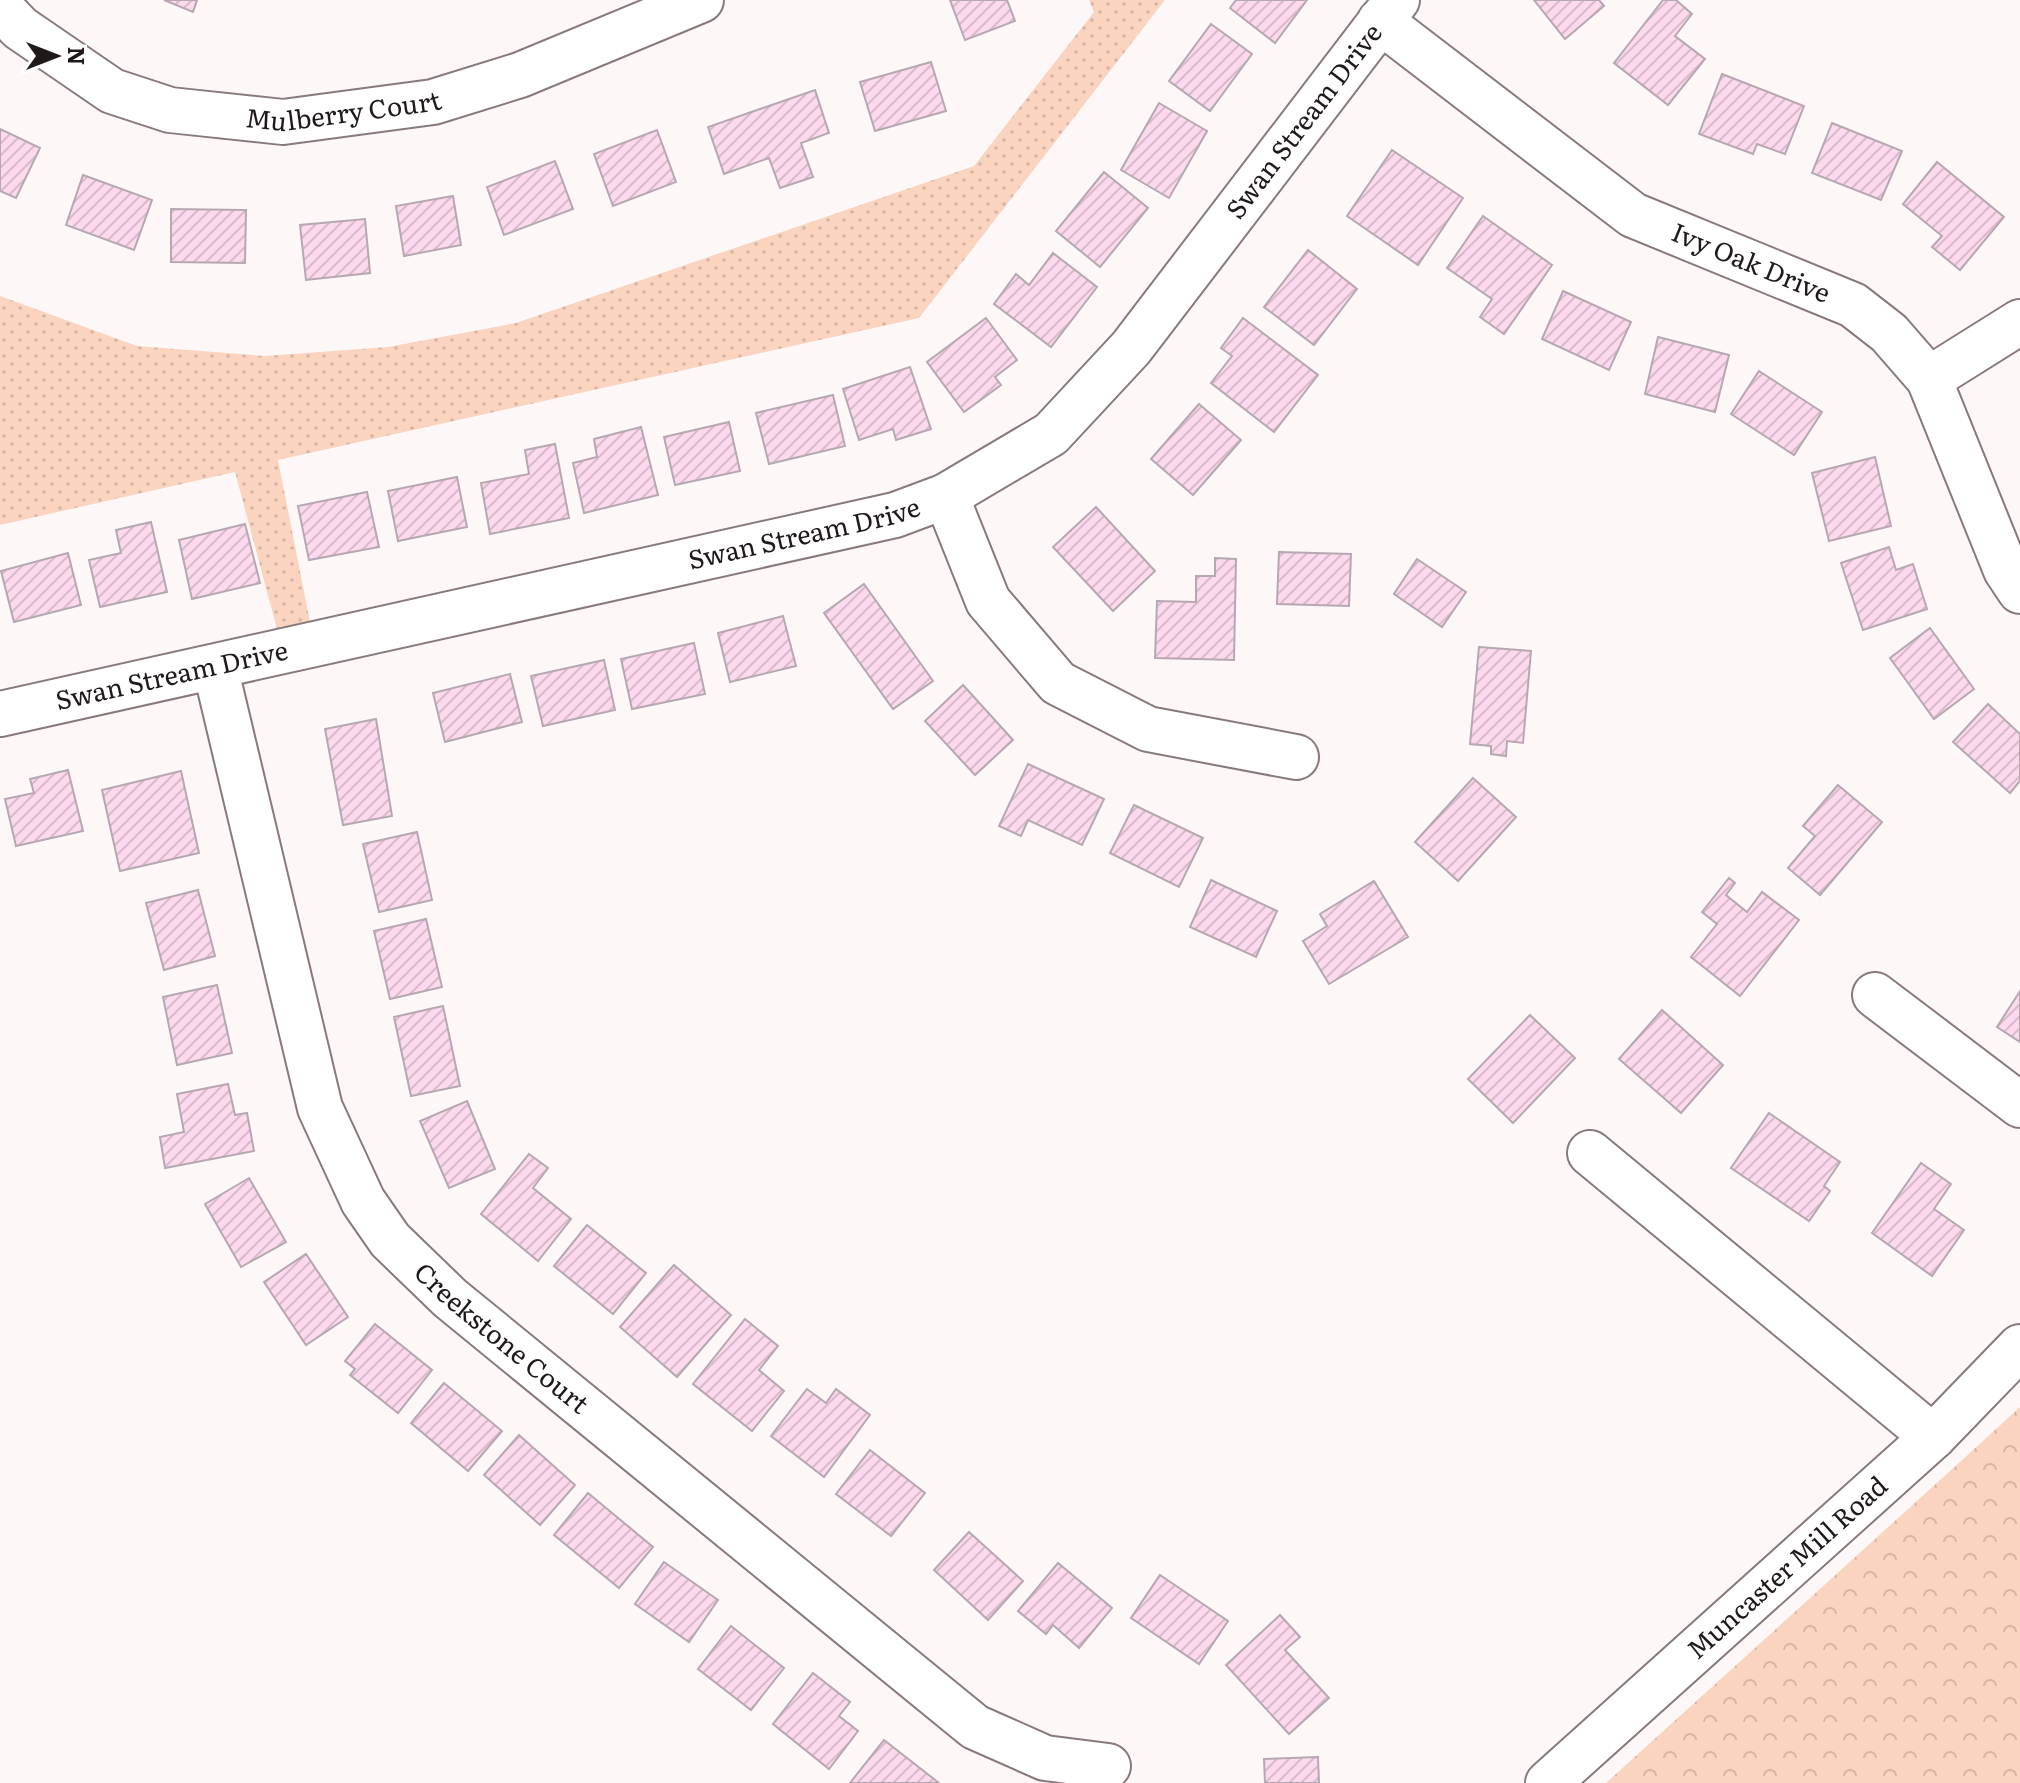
<svg xmlns="http://www.w3.org/2000/svg" width="2020" height="1783" font-family="Literata,serif">
  <defs>
    <pattern id="forest-crowns" width="20" height="18" patternUnits="userSpaceOnUse" patternTransform="scale(2)"><rect width="20" height="18" fill="#fbd4c0"/><path d="M2 6a3 3 0 1 1 6 0M12 15a3 3 0 1 1 6 0" fill="none" stroke="#d7b5a4"/></pattern>
    <pattern id="park-dots" width="8" height="8" patternUnits="userSpaceOnUse" patternTransform="scale(2)"><rect width="8" height="8" fill="#fbd4c0"/><path d="M2 2h.1M6 6h.1" fill="none" stroke="#d7b5a4" stroke-width="1.8" stroke-linecap="round"/></pattern>
    <pattern id="building-hatch" width="6" height="6" patternUnits="userSpaceOnUse" patternTransform="scale(2)"><rect width="6" height="6" fill="#fdd9ee"/><path d="M-1 1l2-2M0 6l6-6M5 7l2-2" fill="none" stroke="#d8bacc"/></pattern>
  </defs>
  <rect width="100%" height="100%" fill="#fef7f8"/>
  <!-- forest -->
  <polygon fill="url(#forest-crowns)" points="2020,1407 2020,1783 1606,1783 1961,1461"/>
  <!-- park -->
  <polygon fill="url(#park-dots)" points="1089,0 1165,0 919,318 278,460 310,622 277,629 235,472 0,525 0,296 137,346 265,356 388,347 516,323 974,166 1094,12"/>
  <!-- building -->
  <g fill="url(#building-hatch)" stroke="#b6a8b0" stroke-width="2">
    <polygon points="164,0 197,0 193,12"/>
    <polygon points="950,0 1007,0 1015,21 965,40"/>
    <polygon points="1236,0 1307,0 1275,43 1230,8"/>
    <polygon points="1534,0 1599,0 1604,6 1565,39"/>
    <polygon points="1663,0 1676,0 1692,14 1675,36 1705,59 1668,105 1614,63"/>
    <polygon points="1211,24 1252,54 1210,111 1169,81"/>
    <polygon points="931,62 946,111 875,131 860,82"/>
    <polygon points="1722,74 1804,106 1785,154 1757,144 1753,154 1699,134"/>
    <polygon points="815,90 829,133 801,143 813,177 780,188 769,158 724,174 708,127"/>
    <polygon points="1159,103 1207,131 1169,198 1121,170"/>
    <polygon points="1832,123 1902,151 1881,200 1812,173"/>
    <polygon points="0,129 40,148 16,198 0,191"/>
    <polygon points="657,130 676,182 613,206 594,154"/>
    <polygon points="1392,150 1463,198 1418,265 1347,216"/>
    <polygon points="555,161 573,209 504,235 487,187"/>
    <polygon points="1937,162 2004,217 1960,270 1932,247 1942,236 1903,204"/>
    <polygon points="1104,172 1148,208 1100,267 1056,231"/>
    <polygon points="83,175 152,200 134,250 66,225"/>
    <polygon points="453,196 461,245 404,256 396,206"/>
    <polygon points="171,209 246,210 245,263 171,262"/>
    <polygon points="1483,216 1552,265 1504,334 1480,317 1492,299 1447,268"/>
    <polygon points="365,219 370,273 306,280 300,225"/>
    <polygon points="1308,250 1357,289 1314,345 1264,307"/>
    <polygon points="1053,253 1097,287 1051,347 994,304 1016,274 1029,285"/>
    <polygon points="1563,291 1631,322 1609,370 1542,339"/>
    <polygon points="986,318 1017,360 995,377 1001,385 964,412 927,362"/>
    <polygon points="1243,318 1318,375 1274,432 1211,383 1232,356 1221,348"/>
    <polygon points="1658,337 1729,355 1715,412 1645,394"/>
    <polygon points="910,367 931,429 896,440 893,429 859,440 843,389"/>
    <polygon points="1759,371 1822,412 1794,455 1731,414"/>
    <polygon points="833,395 845,446 769,464 756,413"/>
    <polygon points="1199,404 1241,440 1193,495 1151,459"/>
    <polygon points="729,422 740,471 675,485 664,437"/>
    <polygon points="641,427 658,495 584,513 573,463 597,457 594,439"/>
    <polygon points="555,444 569,518 490,534 481,483 529,474 525,450"/>
    <polygon points="1875,457 1891,526 1829,541 1812,473"/>
    <polygon points="457,477 467,527 398,541 388,491"/>
    <polygon points="367,492 379,547 309,560 298,506"/>
    <polygon points="1096,507 1155,571 1113,611 1053,547"/>
    <polygon points="151,522 167,592 100,607 89,560 121,553 116,530"/>
    <polygon points="245,524 260,583 192,599 179,540"/>
    <polygon points="1889,547 1896,570 1913,564 1927,609 1863,630 1841,563"/>
    <polygon points="1279,552 1351,554 1349,606 1277,604"/>
    <polygon points="68,553 81,605 14,622 1,571"/>
    <polygon points="1215,558 1236,559 1234,660 1155,658 1157,601 1196,602 1196,576 1215,576"/>
    <polygon points="1417,559 1466,592 1442,627 1394,594"/>
    <polygon points="864,584 933,681 893,709 824,613"/>
    <polygon points="783,616 796,666 730,682 718,633"/>
    <polygon points="1930,628 1974,689 1934,719 1890,658"/>
    <polygon points="694,643 705,694 632,709 621,659"/>
    <polygon points="1479,647 1531,651 1523,743 1507,741 1506,756 1491,754 1491,746 1470,744"/>
    <polygon points="604,660 615,710 543,726 531,676"/>
    <polygon points="510,674 522,722 445,742 433,693"/>
    <polygon points="963,685 1013,740 975,775 925,721"/>
    <polygon points="1988,704 2020,734 2020,781 2010,793 1953,742"/>
    <polygon points="376,719 392,816 343,825 325,729"/>
    <polygon points="1028,764 1104,799 1082,845 1028,820 1021,836 999,826"/>
    <polygon points="68,770 83,831 16,846 5,799 34,793 30,779"/>
    <polygon points="181,771 199,853 120,871 102,790"/>
    <polygon points="1473,778 1516,817 1458,881 1415,842"/>
    <polygon points="1838,785 1882,822 1820,895 1788,868 1815,836 1803,826"/>
    <polygon points="1134,805 1203,838 1179,887 1110,853"/>
    <polygon points="417,832 432,900 379,912 363,844"/>
    <polygon points="1729,878 1735,883 1726,895 1747,912 1762,892 1799,920 1740,996 1691,957 1717,924 1702,912"/>
    <polygon points="1211,880 1277,911 1256,957 1190,927"/>
    <polygon points="1374,881 1408,937 1329,984 1303,941 1327,926 1320,914"/>
    <polygon points="198,890 215,956 164,970 146,903"/>
    <polygon points="426,919 442,987 390,999 374,931"/>
    <polygon points="217,985 232,1053 177,1065 163,997"/>
    <polygon points="2020,991 2020,1042 1997,1027"/>
    <polygon points="443,1006 460,1086 411,1096 394,1017"/>
    <polygon points="1662,1010 1723,1065 1681,1113 1619,1059"/>
    <polygon points="1530,1015 1575,1058 1513,1123 1468,1079"/>
    <polygon points="228,1084 235,1115 247,1113 254,1151 165,1168 160,1137 184,1132 177,1094"/>
    <polygon points="467,1101 495,1169 449,1188 420,1121"/>
    <polygon points="1769,1113 1840,1162 1824,1186 1830,1191 1809,1221 1731,1168"/>
    <polygon points="529,1154 548,1168 533,1188 571,1219 538,1261 481,1214"/>
    <polygon points="1921,1163 1951,1184 1934,1209 1964,1230 1932,1276 1872,1233"/>
    <polygon points="249,1178 286,1242 241,1267 205,1204"/>
    <polygon points="587,1225 646,1273 613,1314 554,1266"/>
    <polygon points="306,1254 348,1317 306,1345 264,1282"/>
    <polygon points="674,1265 731,1315 677,1377 620,1327"/>
    <polygon points="745,1319 778,1346 759,1370 784,1391 752,1431 693,1384"/>
    <polygon points="375,1324 432,1370 398,1413 350,1375 355,1369 345,1361"/>
    <polygon points="444,1383 502,1431 468,1471 411,1423"/>
    <polygon points="807,1389 826,1403 836,1389 870,1415 824,1477 771,1436"/>
    <polygon points="519,1435 575,1485 540,1525 484,1475"/>
    <polygon points="870,1450 925,1493 891,1536 836,1494"/>
    <polygon points="588,1493 653,1547 619,1588 554,1535"/>
    <polygon points="969,1532 1023,1581 988,1620 934,1570"/>
    <polygon points="664,1562 718,1600 689,1642 635,1604"/>
    <polygon points="1058,1563 1112,1608 1079,1648 1053,1625 1046,1634 1018,1611"/>
    <polygon points="1160,1575 1228,1621 1199,1664 1131,1618"/>
    <polygon points="1280,1615 1300,1637 1285,1650 1329,1698 1289,1734 1226,1665"/>
    <polygon points="731,1626 784,1668 751,1710 698,1669"/>
    <polygon points="813,1673 850,1702 839,1716 858,1731 829,1769 773,1724"/>
    <polygon points="884,1740 939,1783 850,1783"/>
    <polygon points="1318,1757 1319,1783 1265,1783 1264,1759"/>
  </g>
  <g fill="none" stroke-linecap="round" stroke-linejoin="round">
    <defs>
      <g id="minor">
        <path id="s1" d="M0,7l20,21 92,63 58,19 113,12 150,-20 87,-27 181,-75"/>
        <path id="s2" d="M1380,21l253,194 220,90 36,28 40,46 77,191 14,21"/>
        <polyline points="1929,379 2020,322"/>
        <polyline points="946,496 988,601 1058,683 1148,729 1296,757"/>
        <path id="s3" d="M215,667l105,441 43,93 27,39 60,58 525,429 70,31 63,8"/>
        <path id="s4" d="M0,714l895,-199 51,-19 105,-62 80,-86 266,-348"/>
        <polyline points="1875,995 2020,1105"/>
        <polyline points="1590,1153 1933,1437"/>
      </g>
      <g id="secondary">
        <path id="s5" d="M1548,1783l385,-346 87,-90"/>
      </g>
    </defs>
    <!-- minor casing -->
    <use href="#minor" stroke="#887a7c" stroke-width="48"/>
    <!-- secondary casing -->
    <use href="#secondary" stroke="#887a7c" stroke-width="48"/>
    <!-- minor -->
    <use href="#minor" stroke="#fff" stroke-width="44"/>
    <!-- secondary -->
    <use href="#secondary" stroke="#fff" stroke-width="44"/>
  </g>
  <g text-anchor="middle" stroke-width="6" stroke-linejoin="round" paint-order="stroke">
    <!-- street labels -->
    <g font-size="26" fill="#1f191a" stroke="#fff">
      <text dy="9" stroke="none"><textPath href="#s1" startOffset="376">Mulberry Court</textPath></text>
      <text dy="9" stroke="none"><textPath href="#s4" startOffset="1496">Swan Stream Drive</textPath></text>
      <text dy="9" stroke="none"><textPath href="#s2" startOffset="446">Ivy Oak Drive</textPath></text>
      <text dy="9" stroke="none"><textPath href="#s4" startOffset="824">Swan Stream Drive</textPath></text>
      <text dy="9" stroke="none"><textPath href="#s4" startOffset="176">Swan Stream Drive</textPath></text>
      <text dy="9" stroke="none"><textPath href="#s3" startOffset="752">Creekstone Court</textPath></text>
      <text dy="9" stroke="none"><textPath href="#s5" startOffset="322">Muncaster Mill Road</textPath></text>
    </g>
  </g>
  <!-- north arrow -->
  <g transform="translate(56 56) rotate(90)" stroke="#ffffff" stroke-width="6" paint-order="stroke">
  <path d="M0-6L14 30L0 20L-14 30Z" fill="#1f191a"/>
  <text y="-12" font-size="22" font-weight="bold" text-anchor="middle" fill="#1f191a">N</text>
  </g>
</svg>
